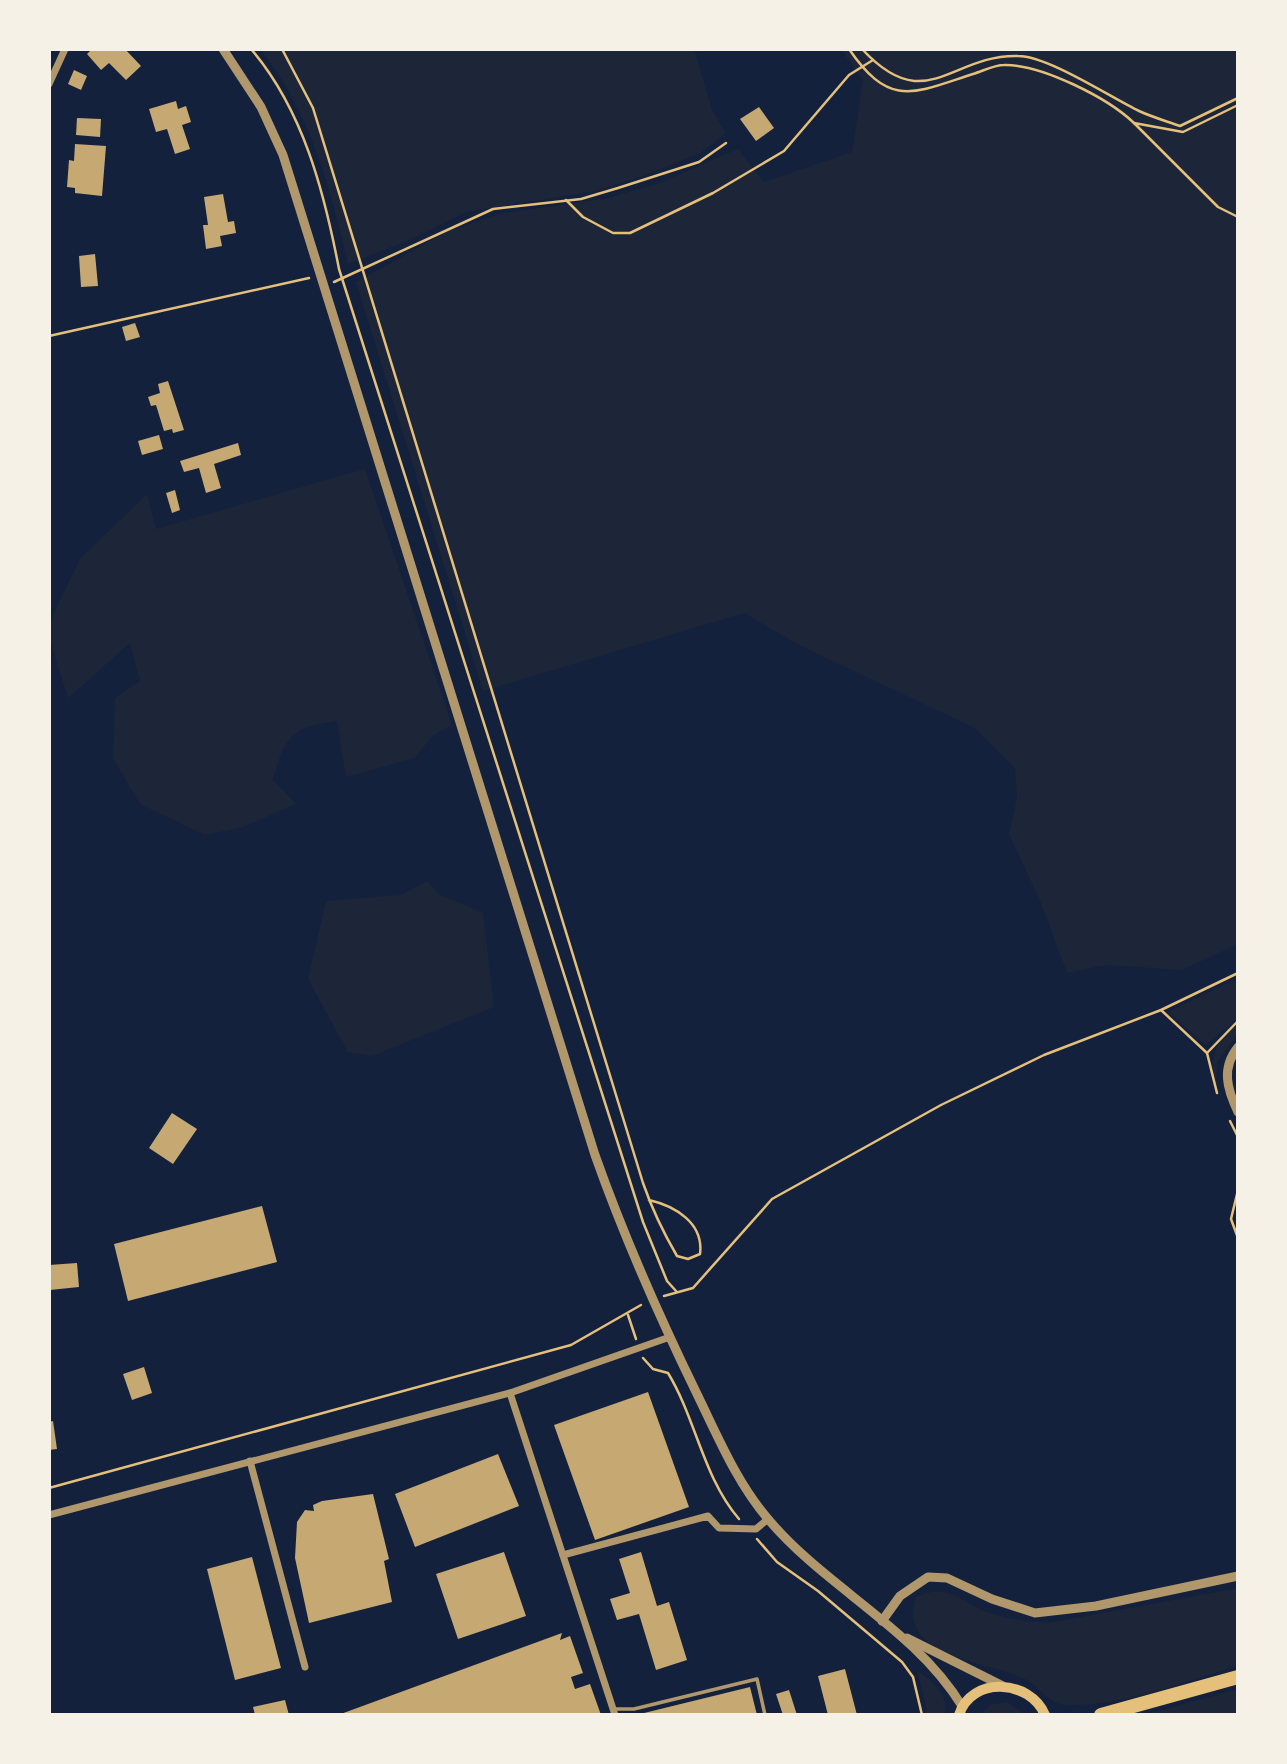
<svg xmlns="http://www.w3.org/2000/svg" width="1287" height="1764" font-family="Karla,sans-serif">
  <rect width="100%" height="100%" fill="#14213d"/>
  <!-- green -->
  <g fill="#1d2539">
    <path d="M260,49h434l18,61 14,23 -26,20 -56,23 -49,15 -129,21 -59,29 -59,23c-18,-77 -38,-153 -88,-215z"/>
    <polygon points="841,49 1238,49 1238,944 1182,970 1106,965 1067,973 1041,903 1009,834 1017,798 1015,768 975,728 799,645 744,613 483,691 356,282 449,231 499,214 608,198 660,183 738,149 764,182 852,152 863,80"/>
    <path d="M365,469l87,256 -19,10 -18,23 -69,19 -9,-56c-47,7 -52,15 -64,59l23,24 -53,23 -38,8 -65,-31 -27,-46 2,-60 25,-17 -10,-38 -62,55 -19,-60v-15l31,-64 67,-65 9,35z"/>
    <polygon points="427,881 438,894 483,913 494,1007 372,1056 348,1052 308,979 326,901 401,895"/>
    <polygon points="1238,978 1238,1018 1206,1045 1168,1012"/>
    <path d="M1238,1024v10l-21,28 -1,18c-8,-27 2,-38 22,-56z"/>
    <path d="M1238,1588v78c-55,16 -113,40 -171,39 -18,0 -28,-20 -44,-27 -37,-17 -127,-21 -107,-81 34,-16 47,8 77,17 19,6 36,8 56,9z"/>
    <path d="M917,1670c13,10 35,26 27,45h-16z"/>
    <polygon points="1238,1689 1238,1715 1144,1715"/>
    <polygon points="1007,1702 1026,1715 980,1715 990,1705"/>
  </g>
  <!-- building -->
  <g fill="#c6a872">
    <polygon points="92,49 125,49 141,66 126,80 109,63 101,70 87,54"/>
    <polygon points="74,70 87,76 81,90 68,84"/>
    <polygon points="176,101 178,109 186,106 191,122 182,125 190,149 175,154 167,129 156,132 149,109"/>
    <polygon points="759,107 774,128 756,141 740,119"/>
    <polygon points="77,118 101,119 100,137 76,135"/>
    <polygon points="75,144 106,146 102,196 75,193 75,188 67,187 69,160 74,161"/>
    <polygon points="223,194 228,222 234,221 236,233 220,236 222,246 206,249 203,225 208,225 204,197"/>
    <polygon points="95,254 98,286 81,287 79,256"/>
    <polygon points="135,323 140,337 126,341 122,327"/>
    <polygon points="168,381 184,430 173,433 172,429 164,431 156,405 151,406 148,397 160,393 158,384"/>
    <polygon points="159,435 163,449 142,455 138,441"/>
    <polygon points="238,443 241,455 214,464 221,488 206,493 199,468 184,472 180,461"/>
    <polygon points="175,490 180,510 172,513 166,493"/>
    <polygon points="172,1113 197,1129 173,1164 149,1148"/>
    <polygon points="262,1206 277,1262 128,1301 114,1244"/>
    <polygon points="77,1263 79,1287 50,1290 49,1265"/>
    <polygon points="144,1367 152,1393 132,1400 123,1374"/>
    <polygon points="648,1392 689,1507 595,1540 554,1425"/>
    <polygon points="53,1421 57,1449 49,1450 49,1422"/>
    <polygon points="498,1454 519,1506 415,1547 395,1494"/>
    <polygon points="373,1494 389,1559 384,1561 392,1602 309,1623 295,1558 297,1522 305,1510 314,1511 313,1505 322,1501"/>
    <polygon points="504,1552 526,1616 458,1639 436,1574"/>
    <polygon points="641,1552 657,1606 669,1602 687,1660 656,1670 639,1614 617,1620 610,1599 630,1593 619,1559"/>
    <polygon points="252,1557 281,1668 235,1680 207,1569"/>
    <polygon points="562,1633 560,1640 570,1636 583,1673 571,1677 575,1689 590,1684 601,1715 338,1715"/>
    <polygon points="845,1669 857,1715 828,1715 818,1676"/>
    <polygon points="750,1687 757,1715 640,1715 640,1714"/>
    <polygon points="789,1690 797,1715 783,1715 776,1694"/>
    <polygon points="285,1700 289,1715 255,1715 253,1707"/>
  </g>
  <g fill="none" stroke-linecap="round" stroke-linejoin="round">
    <!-- path -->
    <g stroke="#e5c07b" stroke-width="2.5">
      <path d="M251,49c52,61 73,142 88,220l304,953 24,59 9,10"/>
      <path d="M282,49l31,59 330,1075c9,26 20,49 34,73l11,3 12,-5c4,-31 -25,-48 -51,-54"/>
      <path d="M849,49c41,60 65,44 124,25 10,-3 21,-9 31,-9 37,-1 104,33 130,58"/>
      <path d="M862,49c64,69 89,5 156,7 30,0 92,41 121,55 13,6 27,10 41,15l58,-28"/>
      <polyline points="1238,105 1183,132 1134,123 1218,207 1238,217"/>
      <polyline points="566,200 583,217 613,233 630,233 713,193 784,151 849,75 873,60"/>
      <polyline points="334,282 493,209 581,199 618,188 699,162 726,143"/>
      <polyline points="49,336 309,278"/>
      <polyline points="49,351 49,357"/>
      <polyline points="1161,1010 1207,1053 1217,1093"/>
      <polyline points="1207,1053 1238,1021"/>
      <polyline points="1230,1121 1238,1137"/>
      <polyline points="1238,1190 1231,1219 1238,1238"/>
      <polyline points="664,1296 693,1288 772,1199 941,1105 1044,1055 1161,1010 1238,973"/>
      <polyline points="628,1315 636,1339"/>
      <path d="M643,1358l10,11 15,4c28,46 35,104 71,146"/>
      <polyline points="49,1488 571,1345 641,1305"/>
      <polyline points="757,1539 777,1562 818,1591 902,1662 913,1677 922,1715"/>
    </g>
    <!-- service -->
    <polyline stroke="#b1986c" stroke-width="3.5" points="614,1709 634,1709 757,1679 765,1715"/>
    <!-- minor -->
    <g stroke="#b1986c" stroke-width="7">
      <polyline points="49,84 65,49"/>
      <polyline points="510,1393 615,1715"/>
      <polyline points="250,1461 305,1667"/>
      <polyline points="49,1515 510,1393 670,1337"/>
      <polyline points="563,1555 708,1516 719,1528 756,1529 768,1519"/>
    </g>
    <!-- tertiary -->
    <g stroke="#b1986c" stroke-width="9">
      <path d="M223,49l38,58 22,48 312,1000c29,82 64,161 102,239 21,43 40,89 71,125 58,69 146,109 194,187"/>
      <path d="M1238,1047c-17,21 -11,42 0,65"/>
      <polyline points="882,1621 900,1596 928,1577 947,1578 992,1599 1035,1613 1096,1606 1238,1576"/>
      <polyline points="907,1638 1003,1686"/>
    </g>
    <!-- secondary -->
    <path stroke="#e5c07b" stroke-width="10" d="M959,1715c12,-39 71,-36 86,0"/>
    <!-- motorway -->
    <polyline stroke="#e5c07b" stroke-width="14" points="1101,1715 1238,1677"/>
  </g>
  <!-- border -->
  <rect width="1287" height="1764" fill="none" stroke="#f6f1e7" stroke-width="102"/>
</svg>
